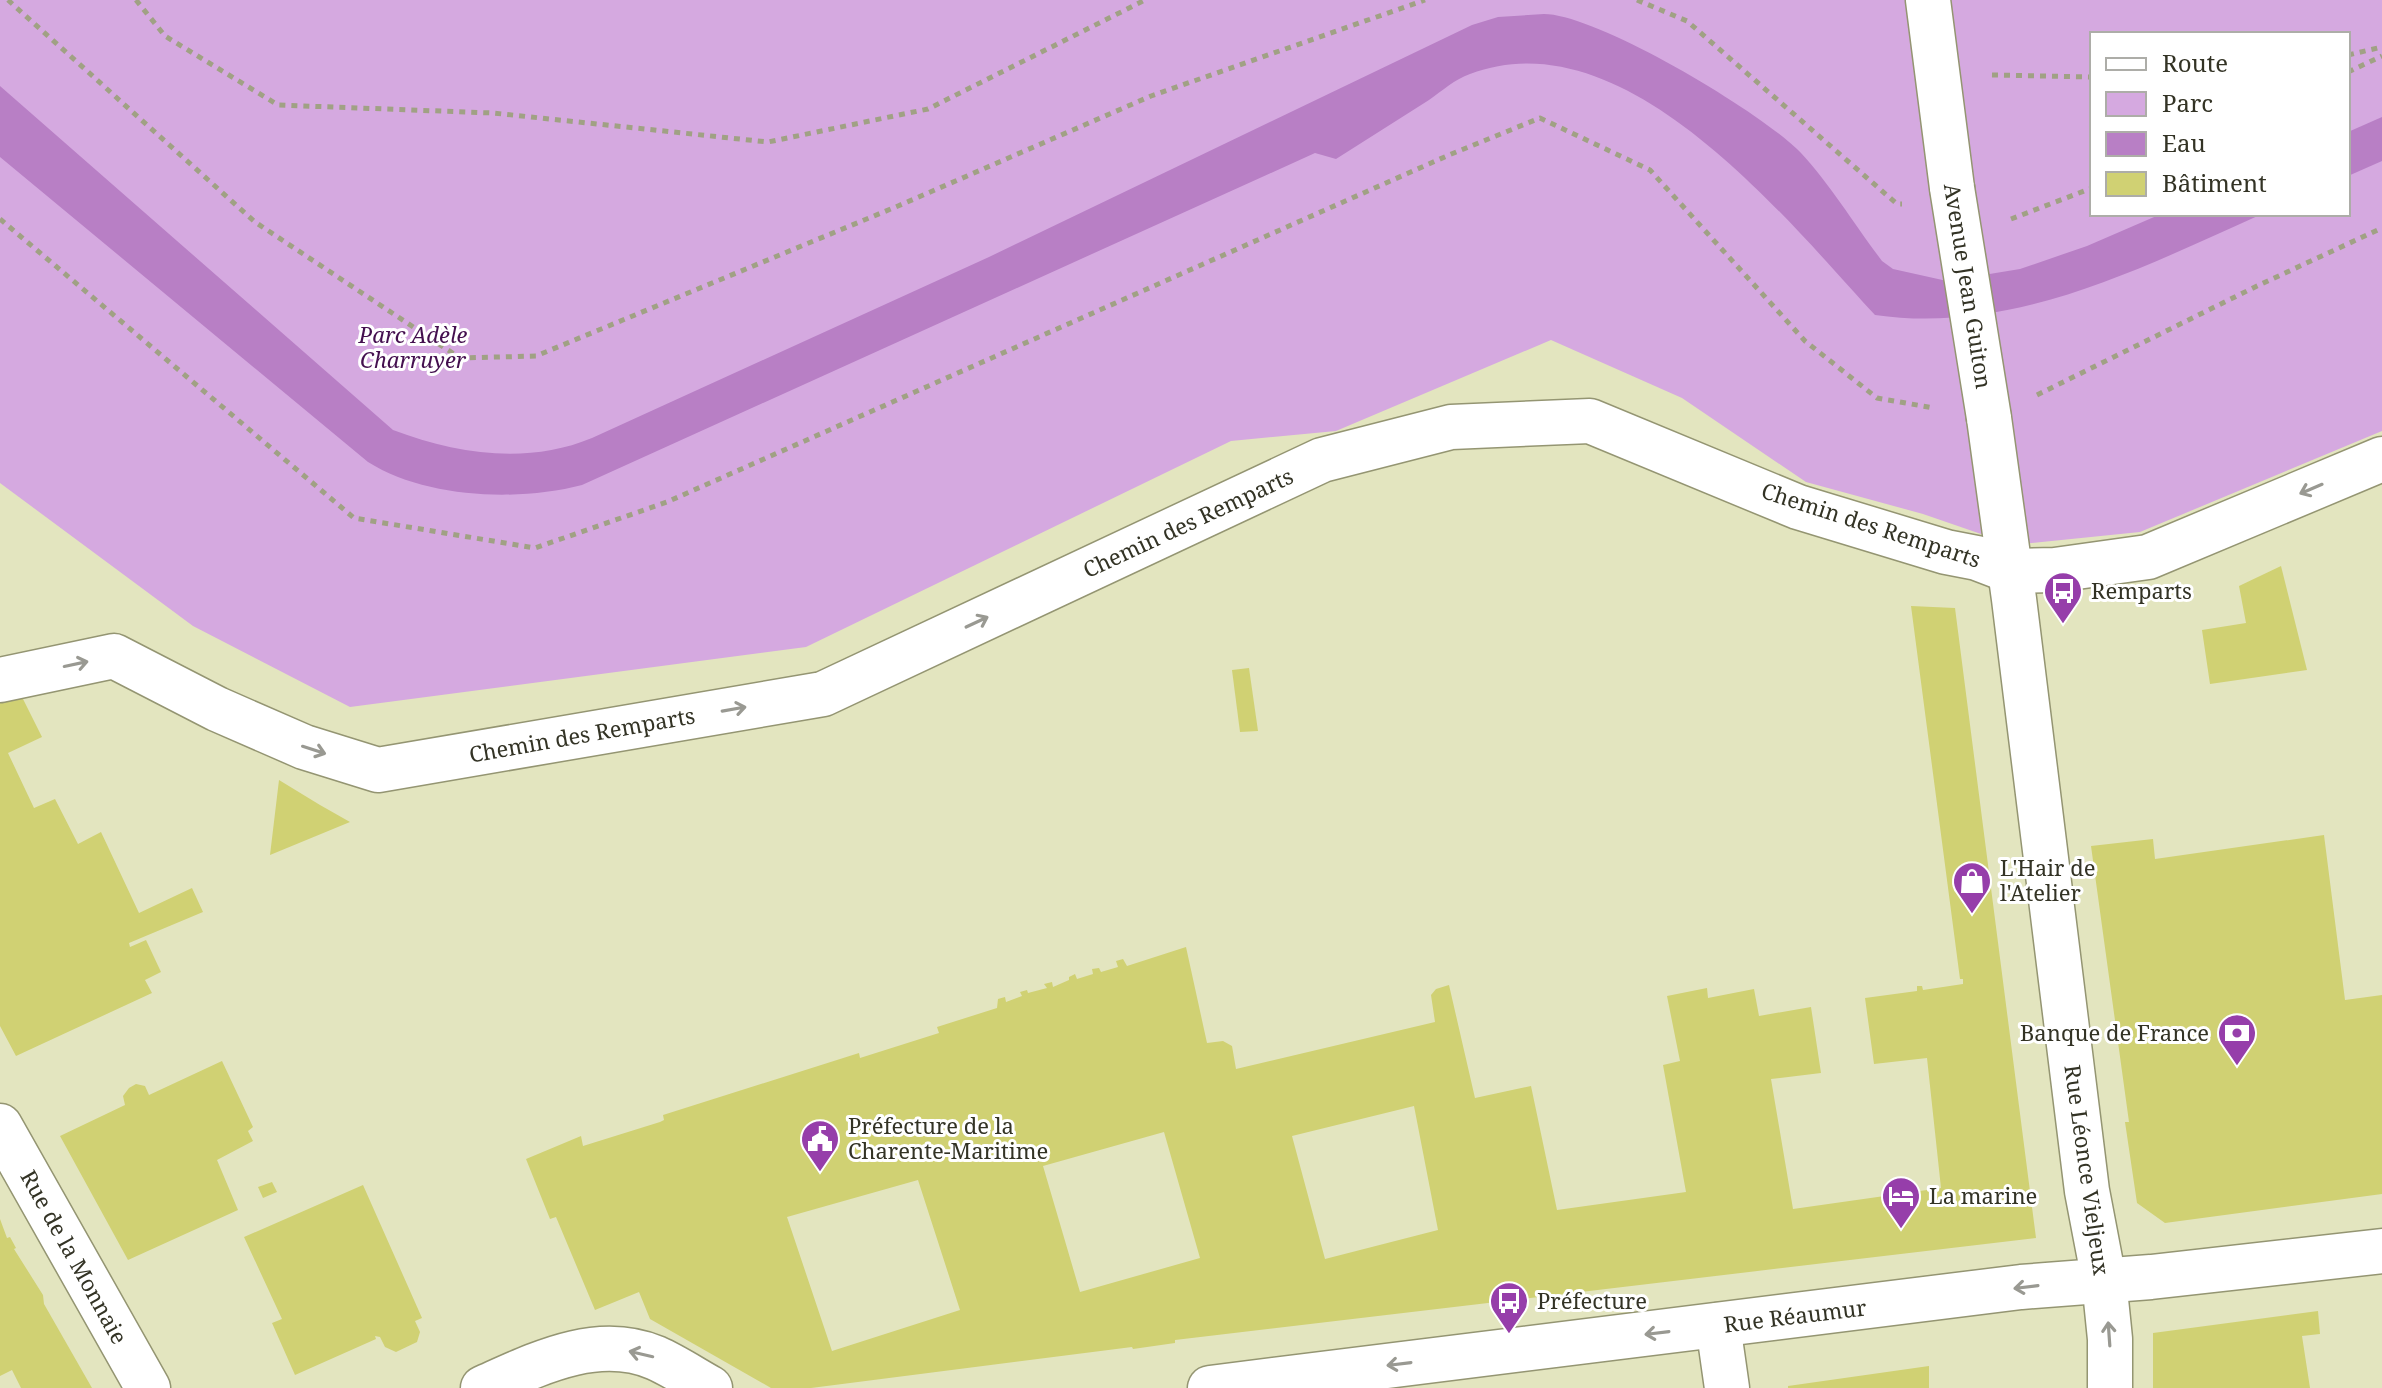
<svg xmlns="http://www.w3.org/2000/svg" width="2382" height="1388" font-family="'Noto Serif',serif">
  <rect width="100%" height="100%" fill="#e3e5bf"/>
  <!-- green -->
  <path fill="#d5a9e0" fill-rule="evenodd" d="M0,0h2382v431l-242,101 -127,13 -90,-31 -117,-32 -124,-84 -131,-58 -215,91 -105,10 -425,206 -456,60 -157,-81 -193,-143zM2092,34h256v180h-256z"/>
  <!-- water -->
  <g fill="#b87fc5">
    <path d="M1544,14c53,0 219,99 257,139 28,30 56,75 81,108l11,8 54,12 73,-12 67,-23 74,-32h101c-121,54 -250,121 -387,101 -91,-98 -251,-300 -405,-241 -15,5 -28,17 -41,26 -31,20 -62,39 -93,59l-21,-6 -733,332c-65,17 -157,13 -214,-23l-368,-305v-71l393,344c64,24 134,35 199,8l397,-181 483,-232 26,-8z"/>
    <polygon points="2382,117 2382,161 2348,176 2348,132"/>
  </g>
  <!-- building -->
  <g fill="#d0d173" fill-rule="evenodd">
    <polygon points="2281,566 2307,670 2210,684 2202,630 2246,623 2239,586"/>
    <path d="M1911,606l44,2 81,630 -861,102v3l-42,6 -1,-2 -321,41h-40l-121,-69 -11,-27 -44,18 -39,-93 -6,2 -24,-60 55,-23 2,10 77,-24 4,-2 -1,-5 196,-62 1,5 79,-25 -2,-6 60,-19 1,-9 7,-2 1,5 16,-6 -2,-4 7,-2 1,3 19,-5 -3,-4 8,-2 1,5 16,-7v-3l6,-3 2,5 16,-5 -1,-5 7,-1 2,4 17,-5 -2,-6 7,-2 4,7 59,-19 21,96 16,-2 9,5 4,23 199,-47 -4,-27 5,-6 13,-4 26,113 56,-12 26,124 129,-18 -23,-127 17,-4 -13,-65 40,-8 1,10 46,-9 5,27 52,-9 10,66 -50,6 22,130 148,-21 -14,-130 -53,6 -9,-66 52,-7v-5h5l1,4 40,-6v-5h-3zM1414,1106l24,124 -113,29 -33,-123zM1164,1132l36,126 -120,34 -37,-126zM918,1180l42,130 -128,41 -45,-134z"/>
    <polygon points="1249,668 1258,731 1240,732 1232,670"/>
    <polygon points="20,693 42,737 8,753 34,808 55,799 78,844 101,832 139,913 192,888 203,912 129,943 130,947 146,940 161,972 145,980 152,993 16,1056 0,1026 0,701"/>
    <polygon points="279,780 320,805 350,822 270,855"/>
    <polygon points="2324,835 2345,1000 2382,995 2382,1194 2165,1223 2137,1203 2125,1122 2129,1122 2091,846 2153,839 2155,859"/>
    <polygon points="222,1061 253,1127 248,1131 253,1141 217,1160 238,1210 128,1260 60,1136 125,1105 123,1096 129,1088 136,1084 145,1086 149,1095"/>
    <polygon points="272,1182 277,1192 263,1198 258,1187"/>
    <polygon points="363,1185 422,1318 415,1321 420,1332 417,1342 396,1352 385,1347 380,1337 375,1336 376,1339 295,1375 272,1323 282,1319 244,1237"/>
    <polygon points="0,1219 7,1238 10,1237 16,1248 14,1249 43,1295 44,1304 92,1388 21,1388 12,1370 0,1376"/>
    <polygon points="2318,1311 2320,1334 2302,1336 2310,1388 2153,1388 2153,1333"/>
    <polygon points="1929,1366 1929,1388 1788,1388 1788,1386"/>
  </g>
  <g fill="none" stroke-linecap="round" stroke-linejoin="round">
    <defs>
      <g id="minor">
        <polyline points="0,680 114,656 217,709 304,747 378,770 823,694 1322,460 1451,427 1590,421 1798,507 1946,552 1977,558 2011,571 2055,570 2148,557 2382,459"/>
        <polyline points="0,1126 148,1388"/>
        <polyline points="2104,1280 2110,1339 2110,1388"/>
        <polyline points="1718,1325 1727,1388"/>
        <path d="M483,1388c54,-24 114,-55 173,-30 18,8 36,20 54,30"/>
        <polyline points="1210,1388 2021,1287 2151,1277 2382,1251"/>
      </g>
      <g id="major">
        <polyline points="1928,0 1952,188"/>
        <polyline points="1989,418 2014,599 2087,1191 2104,1280"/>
      </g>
    </defs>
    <!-- minor casing -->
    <use href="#minor" stroke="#949572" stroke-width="47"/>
    <!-- major casing -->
    <use href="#major" stroke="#949572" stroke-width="47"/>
    <!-- path -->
    <g stroke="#a0a184" stroke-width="5" stroke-dasharray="6 6" stroke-linecap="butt">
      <polyline points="8,0 255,222 460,358 536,356 898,206 1151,96 1425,0"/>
      <polyline points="136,0 165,36 278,105 493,113 768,142 928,109 1145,0"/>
      <polyline points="1637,0 1687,21 1897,204 1902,204"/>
      <polyline points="2348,55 2382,47"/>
      <polyline points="2348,72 2382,56"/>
      <polyline points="1992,75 2092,77"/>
      <polyline points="0,219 354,518 535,548 667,502 1449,155 1540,118 1650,170 1805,341 1877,398 1934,408"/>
      <polyline points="2011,219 2092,188"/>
      <polyline points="2037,395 2257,286 2382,228"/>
    </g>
    <!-- minor -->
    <use href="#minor" stroke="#fff" stroke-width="44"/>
    <!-- major -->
    <use href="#major" stroke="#fff" stroke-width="44"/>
    <defs>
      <polyline id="major-bridge" points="1952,188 1989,418"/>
    </defs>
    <!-- major-bridge casing -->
    <use href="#major-bridge" stroke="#949572" stroke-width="47" stroke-linecap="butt"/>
    <!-- major-bridge -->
    <use href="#major-bridge" stroke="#fff" stroke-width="44"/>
  </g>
  <!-- one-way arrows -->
  <defs><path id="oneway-shaft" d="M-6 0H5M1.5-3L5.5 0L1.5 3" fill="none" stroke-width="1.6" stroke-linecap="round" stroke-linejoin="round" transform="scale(2)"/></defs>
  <g stroke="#999992">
    <use href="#oneway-shaft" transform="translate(2311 489) rotate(157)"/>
    <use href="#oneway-shaft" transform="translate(977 622) rotate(-25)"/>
    <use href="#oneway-shaft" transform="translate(76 664) rotate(-12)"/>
    <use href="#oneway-shaft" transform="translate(734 709) rotate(-10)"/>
    <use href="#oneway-shaft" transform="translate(314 750) rotate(18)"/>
    <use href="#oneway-shaft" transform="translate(2026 1287) rotate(173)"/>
    <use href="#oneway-shaft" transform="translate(1657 1333) rotate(173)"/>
    <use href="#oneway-shaft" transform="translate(2109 1334) rotate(-94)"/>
    <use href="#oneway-shaft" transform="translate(641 1354) rotate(-167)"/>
    <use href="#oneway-shaft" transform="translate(1399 1364) rotate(173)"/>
  </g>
  <!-- icons -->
  <defs>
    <symbol id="bus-pin" viewBox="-11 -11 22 30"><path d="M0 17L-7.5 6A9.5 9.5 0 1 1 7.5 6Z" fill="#963eaa" stroke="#fff"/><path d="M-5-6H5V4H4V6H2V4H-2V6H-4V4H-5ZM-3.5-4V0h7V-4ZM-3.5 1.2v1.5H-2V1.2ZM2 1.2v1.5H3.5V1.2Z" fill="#fff"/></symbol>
    <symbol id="shop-pin" viewBox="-11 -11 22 30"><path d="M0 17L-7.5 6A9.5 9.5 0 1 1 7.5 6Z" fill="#963eaa" stroke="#fff"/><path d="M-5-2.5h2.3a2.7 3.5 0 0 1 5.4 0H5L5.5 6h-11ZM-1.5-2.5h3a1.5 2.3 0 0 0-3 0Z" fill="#fff"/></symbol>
    <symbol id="bank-pin" viewBox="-11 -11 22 30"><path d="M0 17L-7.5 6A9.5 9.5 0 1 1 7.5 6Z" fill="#963eaa" stroke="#fff"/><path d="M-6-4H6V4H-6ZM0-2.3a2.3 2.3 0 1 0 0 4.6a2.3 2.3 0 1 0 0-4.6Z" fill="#fff"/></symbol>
    <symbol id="civic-pin" viewBox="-11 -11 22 30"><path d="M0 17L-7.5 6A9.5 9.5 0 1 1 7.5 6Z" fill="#963eaa" stroke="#fff"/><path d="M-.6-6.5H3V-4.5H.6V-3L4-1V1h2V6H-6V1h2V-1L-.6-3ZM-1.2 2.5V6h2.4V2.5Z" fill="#fff"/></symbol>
    <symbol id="hotel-pin" viewBox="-11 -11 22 30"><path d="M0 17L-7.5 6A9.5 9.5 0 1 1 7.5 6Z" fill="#963eaa" stroke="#fff"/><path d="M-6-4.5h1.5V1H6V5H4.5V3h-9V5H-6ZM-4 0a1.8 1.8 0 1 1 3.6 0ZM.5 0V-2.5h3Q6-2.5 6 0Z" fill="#fff"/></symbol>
  </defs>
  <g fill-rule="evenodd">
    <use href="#bus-pin" x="2041" y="569" width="44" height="60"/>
    <use href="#shop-pin" x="1950" y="859" width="44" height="60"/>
    <use href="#bank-pin" x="2215" y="1011" width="44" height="60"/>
    <use href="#civic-pin" x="798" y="1117" width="44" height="60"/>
    <use href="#hotel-pin" x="1879" y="1174" width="44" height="60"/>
    <use href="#bus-pin" x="1487" y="1279" width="44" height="60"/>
  </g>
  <g text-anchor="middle" stroke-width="6" stroke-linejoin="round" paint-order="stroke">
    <!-- street labels -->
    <g font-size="22" fill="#333325" stroke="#fff">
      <text transform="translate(1968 286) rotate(81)" y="8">Avenue Jean Guiton</text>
      <text transform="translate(1188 523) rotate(-25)" y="8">Chemin des Remparts</text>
      <text transform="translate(1871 525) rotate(18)" y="8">Chemin des Remparts</text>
      <text transform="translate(582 735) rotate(-10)" y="8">Chemin des Remparts</text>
      <text transform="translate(2087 1170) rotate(82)" y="8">Rue Léonce Vieljeux</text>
      <text transform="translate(74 1257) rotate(61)" y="8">Rue de la Monnaie</text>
      <text transform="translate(1795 1316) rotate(-7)" y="8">Rue Réaumur</text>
    </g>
    <!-- park labels -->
    <g font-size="22" font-style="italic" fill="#440f4f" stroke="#fff">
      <text x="413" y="343">Parc Adèle<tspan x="413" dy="25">Charruyer</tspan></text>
    </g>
    <!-- poi labels -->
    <g font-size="22" fill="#333325" stroke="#fff" text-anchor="start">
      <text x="2091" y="599">Remparts</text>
      <text x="2000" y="876">L'Hair de<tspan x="2000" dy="25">l'Atelier</tspan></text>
      <text x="2209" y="1041" text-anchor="end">Banque de France</text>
      <text x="848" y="1134">Préfecture de la<tspan x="848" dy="25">Charente-Maritime</tspan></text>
      <text x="1929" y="1204">La marine</text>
      <text x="1537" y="1309">Préfecture</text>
    </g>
  </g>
  <!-- legend -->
  <rect x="2090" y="32" width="260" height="184" fill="#ffffff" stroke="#adada8" stroke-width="2"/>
  <rect x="2106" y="58" width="40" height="12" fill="#ffffff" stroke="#adada8" stroke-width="2"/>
  <text x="2162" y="72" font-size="24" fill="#333325">Route</text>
  <rect x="2106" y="92" width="40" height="24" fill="#d5a9e0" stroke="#adada8" stroke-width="2"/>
  <text x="2162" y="112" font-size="24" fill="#333325">Parc</text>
  <rect x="2106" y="132" width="40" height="24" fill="#b87fc5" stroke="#adada8" stroke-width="2"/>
  <text x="2162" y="152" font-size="24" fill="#333325">Eau</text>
  <rect x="2106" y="172" width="40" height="24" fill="#d0d173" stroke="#adada8" stroke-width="2"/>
  <text x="2162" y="192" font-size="24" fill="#333325">Bâtiment</text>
</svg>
